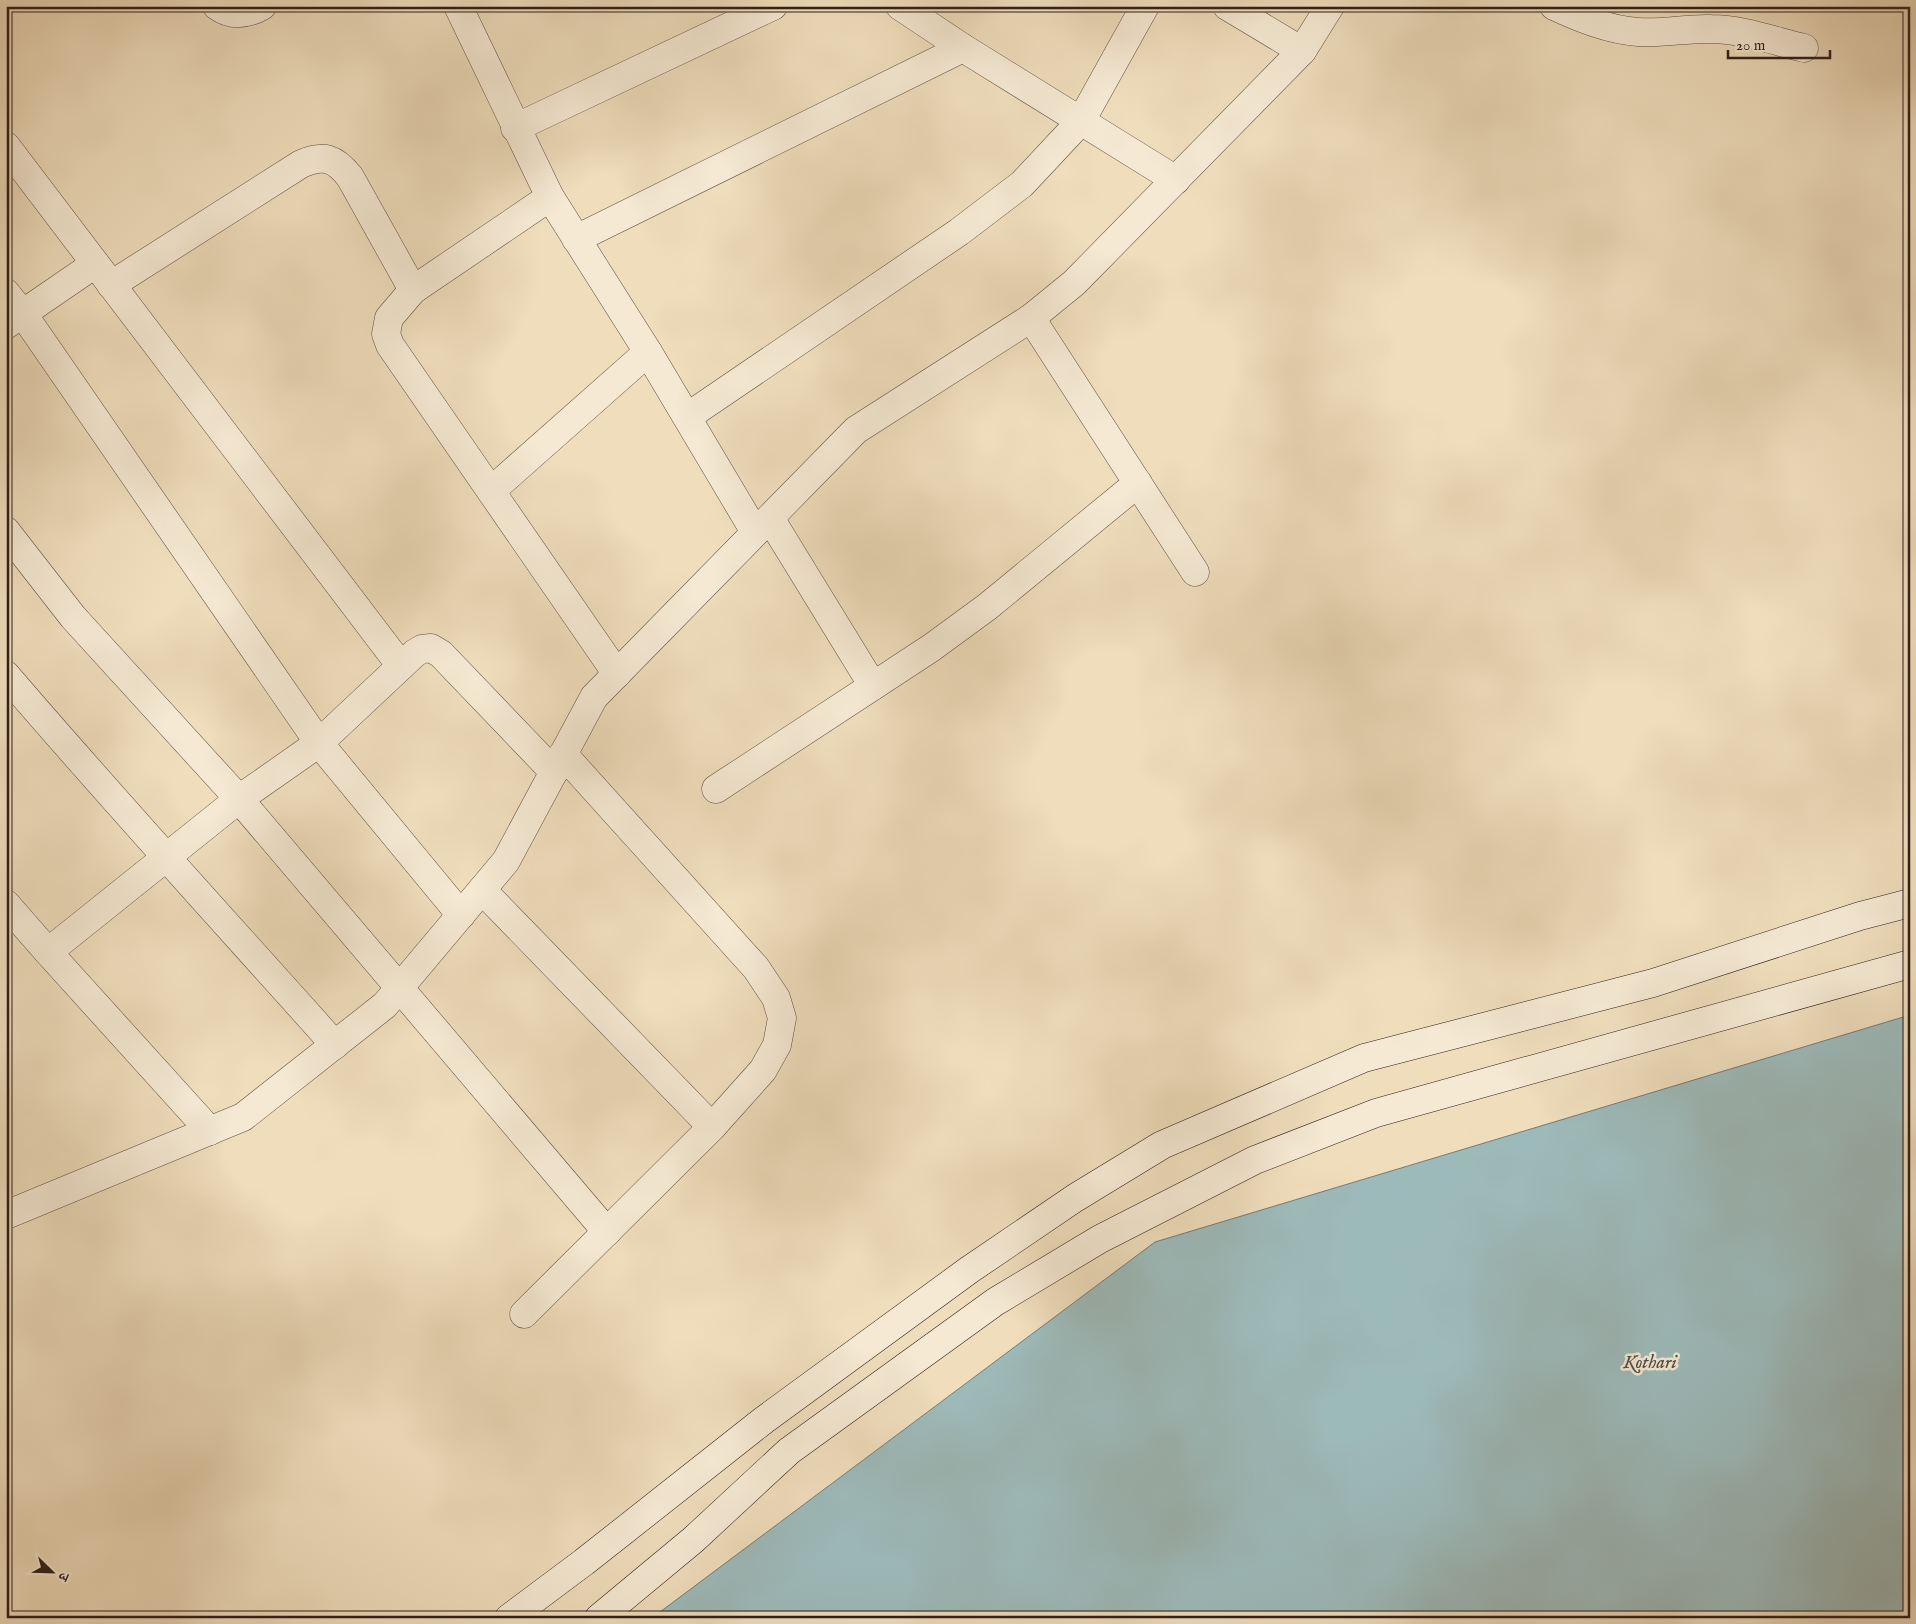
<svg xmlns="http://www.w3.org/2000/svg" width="1916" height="1624" font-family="'IM FELL English','Noto Serif Devanagari',serif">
  <rect width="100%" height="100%" fill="#efddbc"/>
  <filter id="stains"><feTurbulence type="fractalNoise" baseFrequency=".004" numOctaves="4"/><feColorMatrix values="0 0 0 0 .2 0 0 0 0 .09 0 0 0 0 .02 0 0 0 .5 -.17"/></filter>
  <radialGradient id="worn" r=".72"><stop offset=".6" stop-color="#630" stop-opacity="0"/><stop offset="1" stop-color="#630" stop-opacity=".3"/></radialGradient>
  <!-- water -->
  <polygon fill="#9dbaba" stroke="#717c7a" points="1910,1015 1910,1618 652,1618 1155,1242"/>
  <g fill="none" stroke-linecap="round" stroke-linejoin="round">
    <defs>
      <g id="street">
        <path d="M217,6c15,11 29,9 45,0"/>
        <polyline points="458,6 550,197 648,352 755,532"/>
        <polyline points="900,6 963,48 1176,180"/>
        <polyline points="1227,6 1302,51"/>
        <path d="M1554,6c26,12 55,24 84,26 24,2 49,-4 73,-3 31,0 63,12 93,19"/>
        <polyline points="515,128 773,6"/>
        <polyline points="6,146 401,666"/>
        <polyline points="550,197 413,290 389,318 386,334 390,345 617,674"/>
        <polyline points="576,239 963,48"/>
        <path d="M111,285l190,-121c23,-10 34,-6 49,13l63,113"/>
        <polyline points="6,293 23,314 319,743 461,915"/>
        <polyline points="1031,318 1195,572"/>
        <polyline points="6,325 95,264"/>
        <polyline points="687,417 959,232 1022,184 1081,121 1145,6"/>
        <polyline points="491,491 648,352"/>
        <polyline points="770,518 873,686"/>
        <polyline points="6,531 73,617 239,799 607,1232"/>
        <path d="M6,675c108,126 219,247 329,370"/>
        <polyline points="716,789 931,648 987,607 1138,483"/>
        <polyline points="482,890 712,1127"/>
        <polyline points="6,904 48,952 210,1131"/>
        <polyline points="48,952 239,799 319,743 415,653 422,649 431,648 441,654 554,772"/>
        <polyline points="6,1215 243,1117 385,1005 506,861 594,697 856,430 1031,318 1074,283 1302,51 1330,6"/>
        <polyline points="524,1314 712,1127 763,1070 777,1045 782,1018 776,998 756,968 563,754"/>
      </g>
      <g id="secondary">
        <polyline points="509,1618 584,1562 764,1420 969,1270 1075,1198 1162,1145 1364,1058 1653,983 1860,916 1910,903"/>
        <polyline points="599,1618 693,1540 789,1451 995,1302 1100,1239 1255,1160 1376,1113 1910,964"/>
      </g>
    </defs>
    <!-- street casing -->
    <use href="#street" stroke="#5f4e42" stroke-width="29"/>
    <!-- secondary casing -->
    <use href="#secondary" stroke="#2f1f1a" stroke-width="29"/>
    <!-- street -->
    <use href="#street" stroke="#f5e9d3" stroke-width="28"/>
    <!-- secondary -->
    <use href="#secondary" stroke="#f5e9d3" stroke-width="28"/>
  </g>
  <g text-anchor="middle" stroke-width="5" stroke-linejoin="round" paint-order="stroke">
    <!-- water labels -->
    <g font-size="19" font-style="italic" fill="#504e4a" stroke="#f5e9d3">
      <text x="1650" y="1368">Kothari</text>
    </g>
  </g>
  <!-- margin -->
  <rect width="1916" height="1624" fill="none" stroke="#efddbc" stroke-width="25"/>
  <rect x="8" y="8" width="1901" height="1609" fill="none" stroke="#2f1f1a" stroke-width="2.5"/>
  <rect x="12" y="12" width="1891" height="1599" fill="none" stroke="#2f1f1a"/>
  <!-- north arrow -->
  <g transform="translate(52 1572) rotate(113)" stroke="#f5e9d3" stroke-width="4" paint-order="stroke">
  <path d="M0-4L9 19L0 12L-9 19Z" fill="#2f1f1a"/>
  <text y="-8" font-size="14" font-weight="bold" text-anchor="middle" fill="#2f1f1a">उ</text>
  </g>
  <!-- scale -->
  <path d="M1728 50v8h102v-8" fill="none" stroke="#2f1f1a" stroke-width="2.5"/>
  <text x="1736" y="50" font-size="15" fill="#2f1f1a" stroke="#f5e9d3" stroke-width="4" paint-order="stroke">20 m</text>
  <rect width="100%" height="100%" filter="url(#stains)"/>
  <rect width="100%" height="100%" fill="url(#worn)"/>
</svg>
